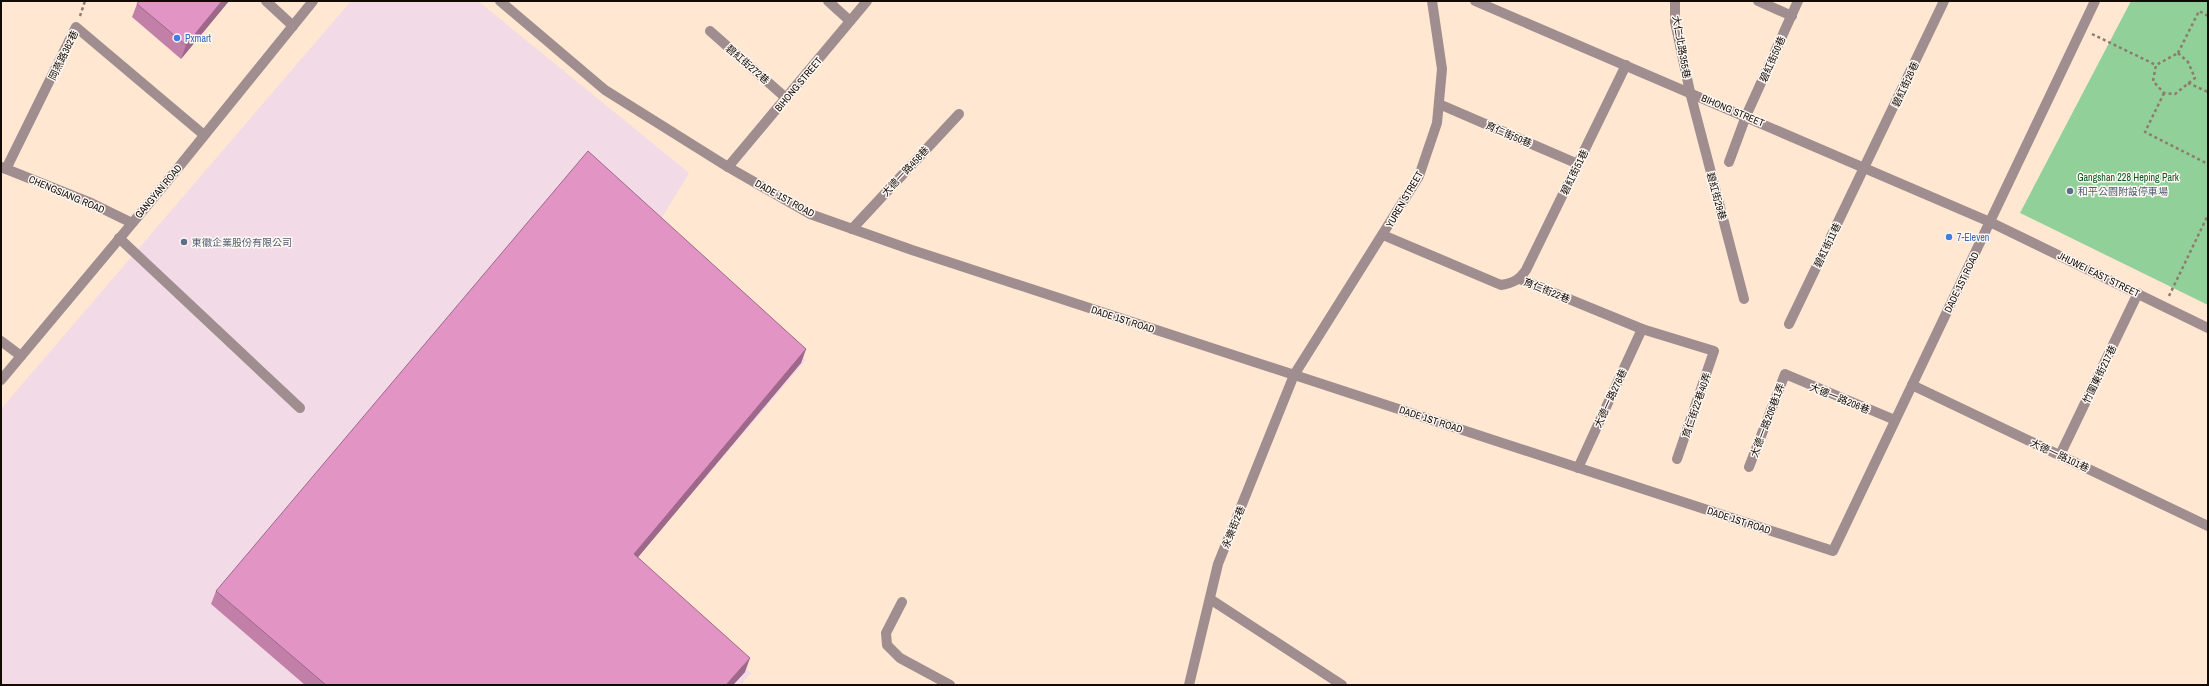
<svg xmlns="http://www.w3.org/2000/svg" width="2209" height="686" font-family="'Archivo Narrow','Noto Sans TC',sans-serif">
  <rect width="100%" height="100%" fill="#ffe7d2"/>
  <!-- industrial -->
  <polygon fill="#f2dae6" points="351,1 478,1 689,173 661,219 806,360 631,565 751,673 741,685 1,685 1,409"/>
  <!-- green -->
  <polygon fill="#91d098" points="2131,1 2208,1 2208,305 2020,213"/>
  <g fill="none" stroke-linecap="round" stroke-linejoin="round">
    <!-- path -->
    <g stroke="#8d7c6e" stroke-width="2.5" stroke-dasharray="3 3" stroke-linecap="butt">
      <polyline points="80,16 85,1"/>
      <polyline points="2092,34 2156,65"/>
      <polygon points="2178,53 2188,62 2195,78 2175,94 2164,93 2153,81 2156,65"/>
      <polyline points="2178,53 2199,11 2208,16"/>
      <polyline points="2188,83 2208,92"/>
      <polyline points="2164,93 2145,132 2208,164"/>
      <polyline points="2169,296 2208,215"/>
    </g>
    <!-- minor -->
    <g stroke="#9f8d8f" stroke-width="10">
      <polyline points="266,1 293,26"/>
      <polyline points="500,1 605,90 728,167 810,214 912,250 1833,551 2095,1"/>
      <polyline points="828,1 850,21"/>
      <polyline points="1475,1 1990,222 2208,328"/>
      <polyline points="1675,1 1675,22 1690,92 1744,299"/>
      <polyline points="1758,1 1792,16"/>
      <polyline points="710,31 786,98"/>
      <polyline points="1439,104 1578,164"/>
      <polyline points="1729,162 1746,116 1798,1"/>
      <polyline points="1,167 91,203 132,223"/>
      <polyline points="728,167 867,1"/>
      <polyline points="6,169 76,27 204,135"/>
      <polyline points="852,229 959,114"/>
      <path d="M1383,235l118,50c12,-2 18,-5 25,-15l100,-205"/>
      <polyline points="119,238 300,408"/>
      <polyline points="1520,279 1642,329 1714,351 1677,459"/>
      <polyline points="1789,324 1944,1"/>
      <polyline points="1,341 21,356"/>
      <polyline points="1,380 165,184 313,1"/>
      <polyline points="1912,385 2208,526"/>
      <polyline points="2060,455 2138,293"/>
      <polyline points="1749,467 1785,374 1895,420"/>
      <polyline points="1578,468 1642,329"/>
      <polyline points="1210,599 1342,685"/>
      <polyline points="902,602 886,633 887,645 900,658 950,685"/>
      <polyline points="1189,685 1218,564 1294,375 1419,176 1437,123 1442,69 1432,1"/>
    </g>
  </g>
  <!-- wall -->
  <g fill="#c280a9">
    <polygon points="229,1 181,59 132,17 137,4"/>
    <polygon points="806,349 801,363 638,557 745,672 733,685 305,685 211,604 216,591"/>
  </g>
  <!-- shaded-wall -->
  <g fill="#9e688a">
    <polygon points="222,1 229,1 181,59 186,45"/>
    <polygon points="806,349 801,363 629,568 634,554"/>
    <polygon points="750,658 745,672 733,685 726,685"/>
  </g>
  <!-- building -->
  <g fill="#e295c5" stroke="#9e688a">
    <polygon points="139,1 222,1 186,45 137,4"/>
    <polygon points="588,151 806,349 634,554 750,658 726,685 326,685 216,591"/>
  </g>
  <!-- markers -->
  <g fill="#3f7fe0" stroke="#fef8f3" stroke-width="1.5">
    <circle cx="177" cy="38" r="4"/>
    <circle cx="1949" cy="237" r="4"/>
  </g>
  <g fill="#5c6f8a" stroke="#fef8f3" stroke-width="1.5">
    <circle cx="2070" cy="191" r="4"/>
    <circle cx="184" cy="242" r="4"/>
  </g>
  <g text-anchor="middle" stroke-width="3" stroke-linejoin="round" paint-order="stroke">
    <!-- shop labels -->
    <g font-size="10" fill="#366cbe" stroke="#fef8f3" text-anchor="start">
      <text x="185" y="42">Pxmart</text>
      <text x="1957" y="241">7-Eleven</text>
    </g>
    <!-- street labels -->
    <g font-size="10" fill="#130a03" stroke="#fef8f3">
      <text transform="translate(1682 47) rotate(80)" y="4">大仁北路355巷</text>
      <text transform="translate(63 55) rotate(-64)" y="4">岡燕路362巷</text>
      <text transform="translate(1772 59) rotate(-66)" y="4">碧紅街50巷</text>
      <text transform="translate(748 64) rotate(41)" y="4">碧紅街272巷</text>
      <text transform="translate(798 84) rotate(-50)" y="4">BIHONG STREET</text>
      <text transform="translate(1905 84) rotate(-65)" y="4">碧紅街26巷</text>
      <text transform="translate(1733 110) rotate(23)" y="4">BIHONG STREET</text>
      <text transform="translate(1509 134) rotate(23)" y="4">育仁街50巷</text>
      <text transform="translate(905 171) rotate(-47)" y="4">大德一路458巷</text>
      <text transform="translate(1574 172) rotate(-64)" y="4">碧紅街51巷</text>
      <text transform="translate(158 191) rotate(-50)" y="4">GANGYAN ROAD</text>
      <text transform="translate(67 194) rotate(23)" y="4">CHENGSIANG ROAD</text>
      <text transform="translate(1717 196) rotate(75)" y="4">碧紅街29巷</text>
      <text transform="translate(785 198) rotate(29)" y="4">DADE 1ST ROAD</text>
      <text transform="translate(1404 199) rotate(-60)" y="4">YUREN STREET</text>
      <text transform="translate(1827 245) rotate(-64)" y="4">碧紅街11巷</text>
      <text transform="translate(2099 274) rotate(26)" y="4">JHUWEI EAST STREET</text>
      <text transform="translate(1961 282) rotate(-64)" y="4">DADE 1ST ROAD</text>
      <text transform="translate(1547 290) rotate(22)" y="4">育仁街22巷</text>
      <text transform="translate(1123 319) rotate(18)" y="4">DADE 1ST ROAD</text>
      <text transform="translate(2099 374) rotate(-64)" y="4">竹圍東街217巷</text>
      <text transform="translate(1610 398) rotate(-65)" y="4">大德一路276巷</text>
      <text transform="translate(1840 398) rotate(22)" y="4">大德一路206巷</text>
      <text transform="translate(1696 405) rotate(-71)" y="4">育仁街22巷40弄</text>
      <text transform="translate(1431 419) rotate(18)" y="4">DADE 1ST ROAD</text>
      <text transform="translate(1767 420) rotate(-69)" y="4">大德一路206巷1弄</text>
      <text transform="translate(2060 455) rotate(25)" y="4">大德一路101巷</text>
      <text transform="translate(1739 520) rotate(18)" y="4">DADE 1ST ROAD</text>
      <text transform="translate(1233 527) rotate(-68)" y="4">永樂街2巷</text>
    </g>
    <!-- park labels -->
    <g font-size="10" fill="#06551e" stroke="#fef8f3">
      <text x="2128" y="181">Gangshan 228 Heping Park</text>
    </g>
    <!-- service labels -->
    <g font-size="10" fill="#4e5e75" stroke="#fef8f3" text-anchor="start">
      <text x="2078" y="195">和平公園附設停車場</text>
      <text x="192" y="246">東徽企業股份有限公司</text>
    </g>
  </g>
  <!-- border -->
  <rect width="2209" height="686" fill="none" stroke="#130a03" stroke-width="4"/>
</svg>
